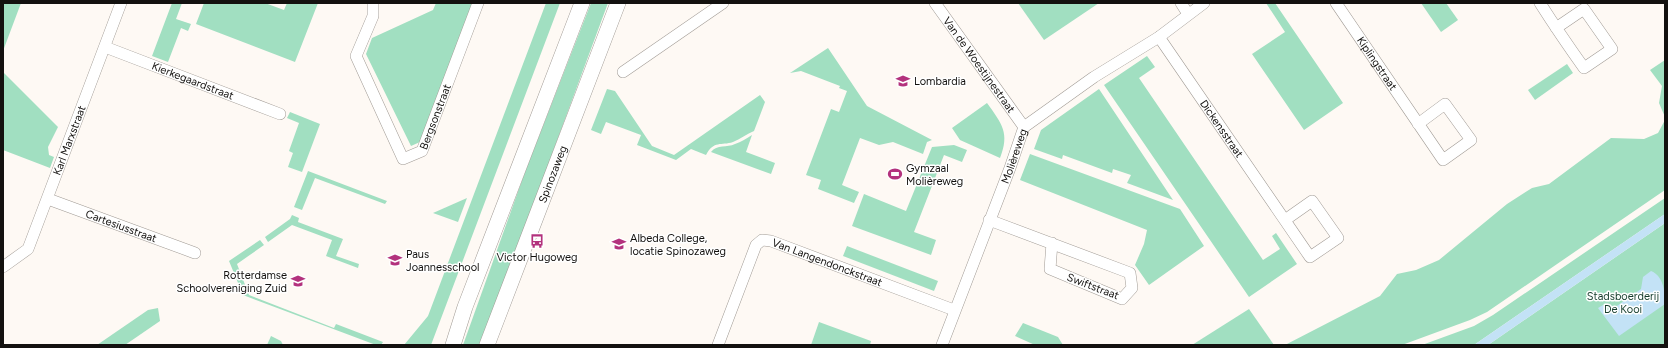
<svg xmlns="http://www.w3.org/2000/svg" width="1668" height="348" font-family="Figtree,sans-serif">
  <rect width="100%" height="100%" fill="#fef9f4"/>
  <!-- green -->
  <g fill="#a1dfc1">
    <polygon points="3,3 21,3 3,51"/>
    <polygon points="172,3 182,3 176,19 191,24 188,31 181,28 168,62 152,56"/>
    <polygon points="204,3 265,3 284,10 287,3 318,3 295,62 196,24"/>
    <polygon points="436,3 475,3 420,142 411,146 366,54 372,38 433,10"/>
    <polygon points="546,3 560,3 431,345 404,345 428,316"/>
    <polygon points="591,3 608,3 511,265 479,345 463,345 525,172"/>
    <polygon points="1018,3 1099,3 1044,40"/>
    <polygon points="1266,3 1275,3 1343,103 1304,130 1252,54 1285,32"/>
    <polygon points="1421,3 1446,3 1458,20 1441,32"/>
    <polygon points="828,48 867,106 932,140 927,142 923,154 893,142 879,145 860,138 842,185 859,192 854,203 818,189 821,180 806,175 831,109 839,112 847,91 839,88 840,86 801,71 790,73"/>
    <polygon points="1147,56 1155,67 1139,78 1263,260 1280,249 1272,236 1276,233 1297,264 1249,297 1104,85"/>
    <polygon points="1665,60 1665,117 1659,103 1662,86 1650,70"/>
    <polygon points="1567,64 1573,73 1535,100 1528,90"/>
    <polygon points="3,72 58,127 48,147 49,155 54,157 50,168 3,150"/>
    <path d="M607,89l8,2 37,55 22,9 86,-60 5,7 -11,29c-7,3 -14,8 -21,11 -12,4 -19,-2 -27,13l-15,-6 -15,11 -39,-15 4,-10 -35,-13 -5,12 -10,-4z"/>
    <polygon points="1099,89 1173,200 1127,183 1131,175 1113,169 1112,173 1063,155 1062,159 1034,149 1041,130"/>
    <path d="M987,103c15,21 23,30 13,55l-40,-18 -8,-12z"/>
    <polygon points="290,112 320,124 302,172 288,167 293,153 289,151 299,123 287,118"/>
    <polygon points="1665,120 1665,190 1487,312 1470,320 1402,345 1285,345 1380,296 1397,274 1416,270 1439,260 1507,204 1532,188 1549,184 1611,138 1644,139 1658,133"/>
    <path d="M752,135l-6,17 29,11 -4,11 -60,-22c6,-8 16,-4 24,-8 6,-2 12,-6 17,-9z"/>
    <polygon points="954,145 967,150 962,162 944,155 914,232 936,240 931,255 852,226 864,194 906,211 932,147"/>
    <polygon points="1030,154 1180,209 1204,246 1149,285 1135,265 1144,244 1147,230 1020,180"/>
    <polygon points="308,171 387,201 385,204 315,178 302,210 294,207"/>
    <polygon points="467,198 458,222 433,213"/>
    <polygon points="1665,198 1665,214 1474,345 1422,345 1474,326 1493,315"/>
    <polygon points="292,215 299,218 298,222 343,239 336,256 359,264 358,268 326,256 332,240 292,225 268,242 265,237 290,219"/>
    <polygon points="1665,223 1665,345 1488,345"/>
    <polygon points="260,240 264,245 237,264 249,295 334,328 336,324 383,342 381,345 376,345 243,295 229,261"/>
    <polygon points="847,246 938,281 934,291 843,256"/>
    <polygon points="158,308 160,321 125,345 97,345 148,310"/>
    <polygon points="1249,309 1274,345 1192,345"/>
    <polygon points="819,322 871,341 870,345 811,345"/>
    <polygon points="1023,323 1058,337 1063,345 1035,345 1015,336"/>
    <polygon points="271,336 281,341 283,345 267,345"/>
  </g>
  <!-- water -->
  <g fill="#c3e2f6">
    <polygon points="1665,214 1665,223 1488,345 1474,345"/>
    <path d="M1651,271c13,5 14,22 14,33l-46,32 -21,-28 5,-3 4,5 7,-2 27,-19 2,-12z"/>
  </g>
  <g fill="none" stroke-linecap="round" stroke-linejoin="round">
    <defs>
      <g id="minor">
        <path id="s1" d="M373,3v13l-17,40 47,103 19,-8 56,-148"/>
        <path id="s2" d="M935,3l89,124"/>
        <polyline points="1181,3 1188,14"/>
        <path id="s3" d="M1336,3l107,157 28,-20 -26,-36 -27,20"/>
        <path d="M1540,3c14,22 29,44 44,65l28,-19 -28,-40 -28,19"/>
        <path id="s4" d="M1159,37l151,220 28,-19 -26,-37 -27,19"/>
        <path id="s5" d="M105,47l175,67"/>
        <polyline points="623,72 723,3"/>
        <path id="s6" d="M48,199l147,54"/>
        <polyline points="989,220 1130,273 1132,288 1122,299 1050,269 1052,243"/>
        <path id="s7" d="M3,267l25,-18 93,-246"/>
        <path id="s8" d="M718,345l38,-100 6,-5 9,1 183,69"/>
        <path id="s9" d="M942,345l68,-177 14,-41 70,-50 65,-40 45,-34"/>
      </g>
      <g id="secondary">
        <polyline points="453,345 465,307 582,3"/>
        <path id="s10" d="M487,345l131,-342"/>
      </g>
    </defs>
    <!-- minor casing -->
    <use href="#minor" stroke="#a19b95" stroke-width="12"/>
    <!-- secondary casing -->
    <use href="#secondary" stroke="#a19b95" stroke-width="16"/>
    <!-- minor -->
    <use href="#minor" stroke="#fff" stroke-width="11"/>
    <!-- secondary -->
    <use href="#secondary" stroke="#fff" stroke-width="15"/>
  </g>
  <!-- icons -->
  <defs>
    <symbol id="school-bare" viewBox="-9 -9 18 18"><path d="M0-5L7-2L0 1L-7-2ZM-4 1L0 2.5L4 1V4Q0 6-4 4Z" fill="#b3327d" stroke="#fff" stroke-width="2.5" paint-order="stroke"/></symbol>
    <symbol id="stadium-bare" viewBox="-9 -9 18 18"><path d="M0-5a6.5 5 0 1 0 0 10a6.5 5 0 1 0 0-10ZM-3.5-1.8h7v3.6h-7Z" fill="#b3327d" stroke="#fff" stroke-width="2.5" paint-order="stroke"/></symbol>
    <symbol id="bus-bare" viewBox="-9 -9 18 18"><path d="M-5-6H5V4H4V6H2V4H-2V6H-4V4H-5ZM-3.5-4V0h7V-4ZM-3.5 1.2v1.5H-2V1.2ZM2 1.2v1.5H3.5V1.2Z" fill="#b3327d" stroke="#fff" stroke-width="2.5" paint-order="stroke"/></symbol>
  </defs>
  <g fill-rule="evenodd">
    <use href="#school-bare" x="893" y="71" width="20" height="20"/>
    <use href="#stadium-bare" x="885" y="164" width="20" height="20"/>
    <use href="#bus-bare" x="527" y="231" width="20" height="20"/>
    <use href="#school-bare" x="609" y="234" width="20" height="20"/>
    <use href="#school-bare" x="385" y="250" width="20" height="20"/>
    <use href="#school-bare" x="288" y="271" width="20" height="20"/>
  </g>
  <g text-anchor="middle" stroke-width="3" stroke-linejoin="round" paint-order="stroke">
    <!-- street labels -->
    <g font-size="11" fill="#13110f" stroke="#fff">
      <text dy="4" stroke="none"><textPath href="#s3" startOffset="73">Kiplingstraat</textPath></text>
      <text dy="4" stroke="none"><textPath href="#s2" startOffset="76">Van de Woestijnestraat</textPath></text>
      <text dy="4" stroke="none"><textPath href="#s5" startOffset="94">Kierkegaardstraat</textPath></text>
      <text dy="4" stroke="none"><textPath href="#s1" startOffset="227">Bergsonstraat</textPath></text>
      <text dy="4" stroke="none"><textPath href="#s4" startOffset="111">Dickensstraat</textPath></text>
      <text dy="4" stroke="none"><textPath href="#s7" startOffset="147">Karl Marxstraat</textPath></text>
      <text dy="4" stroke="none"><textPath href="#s9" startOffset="202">Molièreweg</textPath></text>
      <text dy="4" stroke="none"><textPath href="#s10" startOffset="183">Spinozaweg</textPath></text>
      <text dy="4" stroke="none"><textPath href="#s6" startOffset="78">Cartesiusstraat</textPath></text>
      <text dy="4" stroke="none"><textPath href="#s8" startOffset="184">Van Langendonckstraat</textPath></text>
      <text transform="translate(1093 286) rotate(21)" y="4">Swiftstraat</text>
    </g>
    <!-- poi labels -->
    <g font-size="11" fill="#13110f" stroke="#fff" text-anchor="start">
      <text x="914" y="85">Lombardia</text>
      <text x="906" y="172">Gymzaal<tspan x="906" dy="13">Molièreweg</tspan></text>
      <text x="630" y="242">Albeda College,<tspan x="630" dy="13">locatie Spinozaweg</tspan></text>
      <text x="406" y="258">Paus<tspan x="406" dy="13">Joannesschool</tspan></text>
      <text x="537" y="261" text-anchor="middle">Victor Hugoweg</text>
      <text x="287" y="279" text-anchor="end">Rotterdamse<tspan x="287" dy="13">Schoolvereniging Zuid</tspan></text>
    </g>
    <!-- park labels -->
    <g font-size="11" fill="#143c2b" stroke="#fff">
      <text x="1623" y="300">Stadsboerderij<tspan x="1623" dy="13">De Kooi</tspan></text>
    </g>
  </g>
  <!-- border -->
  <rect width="1668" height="348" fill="none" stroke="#13110f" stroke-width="8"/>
</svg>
